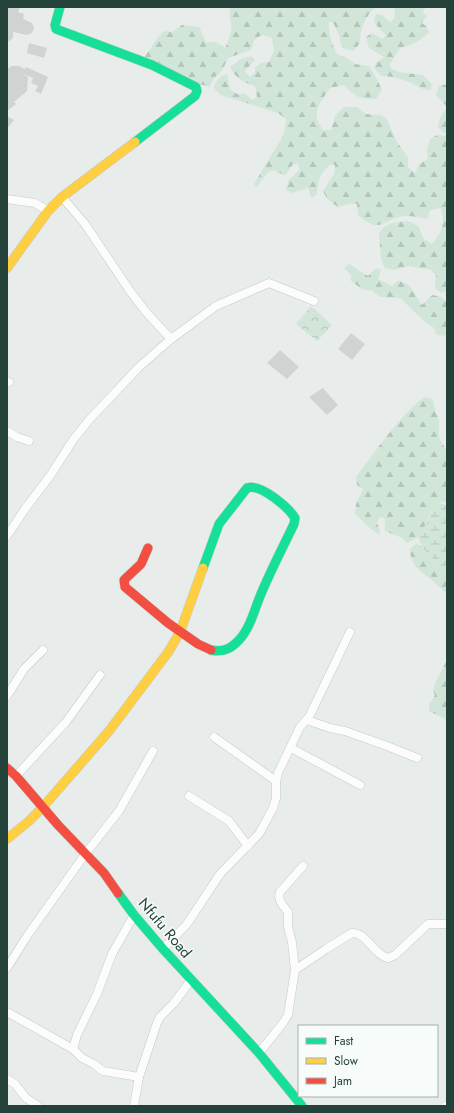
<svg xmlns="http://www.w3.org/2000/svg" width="454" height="1113" font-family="Jost,sans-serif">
  <defs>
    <pattern id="forest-firs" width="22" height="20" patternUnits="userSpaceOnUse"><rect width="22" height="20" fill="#d1e6d8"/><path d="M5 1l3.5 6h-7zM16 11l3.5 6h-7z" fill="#b3c6ba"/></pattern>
    <pattern id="wetland-marsh" width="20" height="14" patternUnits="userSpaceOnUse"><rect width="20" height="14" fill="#d1e6d8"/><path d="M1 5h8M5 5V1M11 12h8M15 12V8" fill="none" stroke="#b3c6ba"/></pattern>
    <pattern id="park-crowns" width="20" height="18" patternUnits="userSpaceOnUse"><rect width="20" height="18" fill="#d1e6d8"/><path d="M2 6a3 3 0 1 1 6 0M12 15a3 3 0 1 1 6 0" fill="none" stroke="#b3c6ba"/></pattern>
  </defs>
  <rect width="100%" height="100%" fill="#e8edeb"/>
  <!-- forest -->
  <g fill="url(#forest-firs)">
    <path d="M231,7h145c-11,8 -16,23 -16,36l-7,8 -11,-3 -2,-10 -6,-14 -5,-3c-1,12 3,23 8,33l10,4 8,6 14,2 7,11 6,13 -6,9c-17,1 -21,-3 -32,-14l-14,3c-10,15 -20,25 -7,42h8l4,-14 9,-9h13l9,7 14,1 7,4 10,23 11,15v10l7,6 4,-9 9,-5 -1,-10 3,-10 7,-4 10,1v155l-6,2 -6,-5 1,-14 -5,-4 -23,-4 -14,4 -9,-2 -4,-8 -2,-27 5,-6 8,-4 12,-2 7,1 8,5 4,11 9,6c10,-12 13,-20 9,-36l-11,2 -2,9c-7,-1 -15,-3 -22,-3 -24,2 -24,20 -48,-1l-1,-11h-8l-11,3 -11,-8 -4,-8 11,-17 1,-9 -4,-1c-12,10 -13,17 -14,31l-6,3 -3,-10 -16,5 -6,-3 2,-9 11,-11 -1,-6h-5l-8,12 -11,-6 -6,2 -11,15 -3,-3 30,-50 2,-15 -8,-6 -57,-18 -7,-7c2,-7 5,-12 13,-14l3,15 7,5h9l6,6 5,-3 -2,-11c-11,-3 -20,-8 -25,-19l9,-7 12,-4 4,4 -10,11 5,6 5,-5v-5l6,-4 8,-1 5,-11 -2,-13 -10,-3 -8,5 -3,10 -23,8 -6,13 -7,6 -7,12 -1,-3 -21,-5 -44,-20 16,-24 6,-6 8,1 10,-7 17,2 7,15h10l9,6c4,-8 7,-16 6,-25 -1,-7 -2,-10 0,-16z"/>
    <path d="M393,7h32l-2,6 4,3 -5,7 4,3 3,6c-9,9 -16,13 -29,16l-10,16 1,4 8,4 24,3 9,9 -1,6c-8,0 -10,-2 -18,-6 -9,-5 -22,-8 -32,-8l-7,-8 2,-5 8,-6 -15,-9 -3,-11 6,-4 11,6 3,-4 -6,-5 -6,-8 2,-8 6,1 8,7 4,-3 1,-9z"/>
    <polygon points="447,84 447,133 444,133 438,127 440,118 447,107 436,95 439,86"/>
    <path d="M349,264l19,12 8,-8 5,2 -3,9 14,7 5,-5c15,1 17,13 25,24l10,-10 10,2 5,6v33l-10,-1 -4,-8 -7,-4 -26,-25 -20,-1 -8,-6 -10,-2 -11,-8v-6l-7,-7z"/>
    <path d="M426,397l7,3 2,10 4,10v17l6,11 2,1v52l-6,1 -7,4 -10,22 -9,11 -8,4 -5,-5 -17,-7v-12l-5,-2 -3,6 3,8 -1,4 -9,-7 -15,-14 1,-10 7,-15 -6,-4 -1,-8c14,-18 52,-73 70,-80z"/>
    <path d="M417,543l6,5 24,27v19c-5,-4 -9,-9 -14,-13 -12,-10 -23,-15 -23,-32z"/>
    <polygon points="447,660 447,720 429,711 429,704 435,695 433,691 436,681"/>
  </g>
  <!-- wetland -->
  <polygon fill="url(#wetland-marsh)" points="440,503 447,506 447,575 423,548 417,536 428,521 434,506"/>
  <!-- park -->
  <polygon fill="url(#park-crowns)" points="311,306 332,325 317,341 296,324"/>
  <!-- building -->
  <g fill="#cfd4d2">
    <polygon points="7,7 20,7 18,12 24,14 23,19 32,23 34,28 32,33 27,35 13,32 13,38 7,43"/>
    <polygon points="29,43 47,48 44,58 27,53"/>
    <polygon points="12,66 19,66 25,69 26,67 48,77 41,94 35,91 38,86 31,83 33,78 23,74 28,77 27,91 14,102 16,104 7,111 7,69"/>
    <polygon points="7,116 14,120 9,127 7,126"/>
    <polygon points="351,333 365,344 352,360 338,349"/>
    <polygon points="280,350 299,367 287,379 267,363"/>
    <polygon points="323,388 338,405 327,415 309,397"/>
  </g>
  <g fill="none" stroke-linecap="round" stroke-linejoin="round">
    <defs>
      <g id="street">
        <polyline points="62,197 85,224 130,291 146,312 171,339"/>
        <polyline points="7,199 35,203 48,211"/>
        <polyline points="7,381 9,382"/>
        <polyline points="7,431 17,437 29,441"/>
        <polyline points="7,536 25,509 50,476 73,440 89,420 139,367 171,339 216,306 269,283 314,301"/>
        <polyline points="7,696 24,669 43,650"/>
        <polyline points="307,720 330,728 345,731 387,746 417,758"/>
        <polyline points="214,737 276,781"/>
        <polyline points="291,748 360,785"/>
        <polyline points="16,776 66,722 100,675"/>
        <polyline points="189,796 229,821 248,846"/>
        <polyline points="134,915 112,954 97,994 77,1035 73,1049 82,1058 94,1064 103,1071 139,1077"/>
        <polyline points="163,949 187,924 220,874 259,834 273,808 276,798 276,781 278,773 300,727 309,717 350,632"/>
        <polyline points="7,968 27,936 86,853 119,811 153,751"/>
        <path d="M295,970l31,-21 26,-16c14,-1 22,22 36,25l7,-3 33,-31h19"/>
        <polyline points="7,1012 73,1049"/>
        <path d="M259,1053l24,-30 5,-8 7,-45 -3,-28 -4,-15v-15c-5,-7 -11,-11 -8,-20l23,-26"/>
        <polyline points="7,1079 15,1084 26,1098 38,1106"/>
        <polyline points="134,1106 139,1077 157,1023 160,1017 174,1003 191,980"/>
        <polyline points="445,1106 447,1105"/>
      </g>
      <g id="fast">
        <polyline points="60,7 55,25 56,29 152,65 196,87 197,91 195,96 135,142"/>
        <path d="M203,568l16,-44 28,-36c13,-5 41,19 48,30l-1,6c-11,23 -23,46 -33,70 -7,16 -11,37 -25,49 -7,7 -16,9 -25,7"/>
        <polyline points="118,893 134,915 163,949 259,1053 302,1106"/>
      </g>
      <g id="slow">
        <polyline points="7,268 48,211 62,197 135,142"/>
        <polyline points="7,839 29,821 42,808 109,731 169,651 180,632 203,568"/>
      </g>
      <g id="jam">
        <polyline points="148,548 141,564 124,580 125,587 168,623 198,644 211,650"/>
        <polyline points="7,768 16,776 58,825 104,873 118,893"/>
      </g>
    </defs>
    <!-- street casing -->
    <use href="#street" stroke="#c5cac8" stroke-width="9"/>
    <!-- fast casing -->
    <use href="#fast" stroke="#c3cbc8" stroke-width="10"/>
    <!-- slow casing -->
    <use href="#slow" stroke="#c3cbc8" stroke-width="10"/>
    <!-- jam casing -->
    <use href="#jam" stroke="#c3cbc8" stroke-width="10"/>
    <!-- street -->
    <use href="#street" stroke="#fcfcfc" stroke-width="8"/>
    <!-- fast -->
    <use href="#fast" stroke="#16e098" stroke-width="9"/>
    <!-- slow -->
    <use href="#slow" stroke="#ffcf43" stroke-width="9"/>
    <!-- jam -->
    <use href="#jam" stroke="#f24e42" stroke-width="9"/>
  </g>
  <g text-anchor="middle" stroke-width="3" stroke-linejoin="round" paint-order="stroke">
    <!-- street labels -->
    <g font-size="15" fill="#24423a" stroke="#f7fbf9">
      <text transform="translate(165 928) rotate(50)" y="5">Nfufu Road</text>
    </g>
  </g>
  <!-- border -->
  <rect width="454" height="1113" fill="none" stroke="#24423a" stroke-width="16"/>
  <!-- legend -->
  <rect x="298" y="1025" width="140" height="72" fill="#f7fbf9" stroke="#a3b1ad"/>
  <rect x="306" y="1038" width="20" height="6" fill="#16e098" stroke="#a3b1ad"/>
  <text x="334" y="1045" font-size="12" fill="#24423a">Fast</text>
  <rect x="306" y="1058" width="20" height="6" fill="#ffcf43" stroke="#a3b1ad"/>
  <text x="334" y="1065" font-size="12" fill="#24423a">Slow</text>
  <rect x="306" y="1078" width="20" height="6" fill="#f24e42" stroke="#a3b1ad"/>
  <text x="334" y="1085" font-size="12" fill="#24423a">Jam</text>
</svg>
